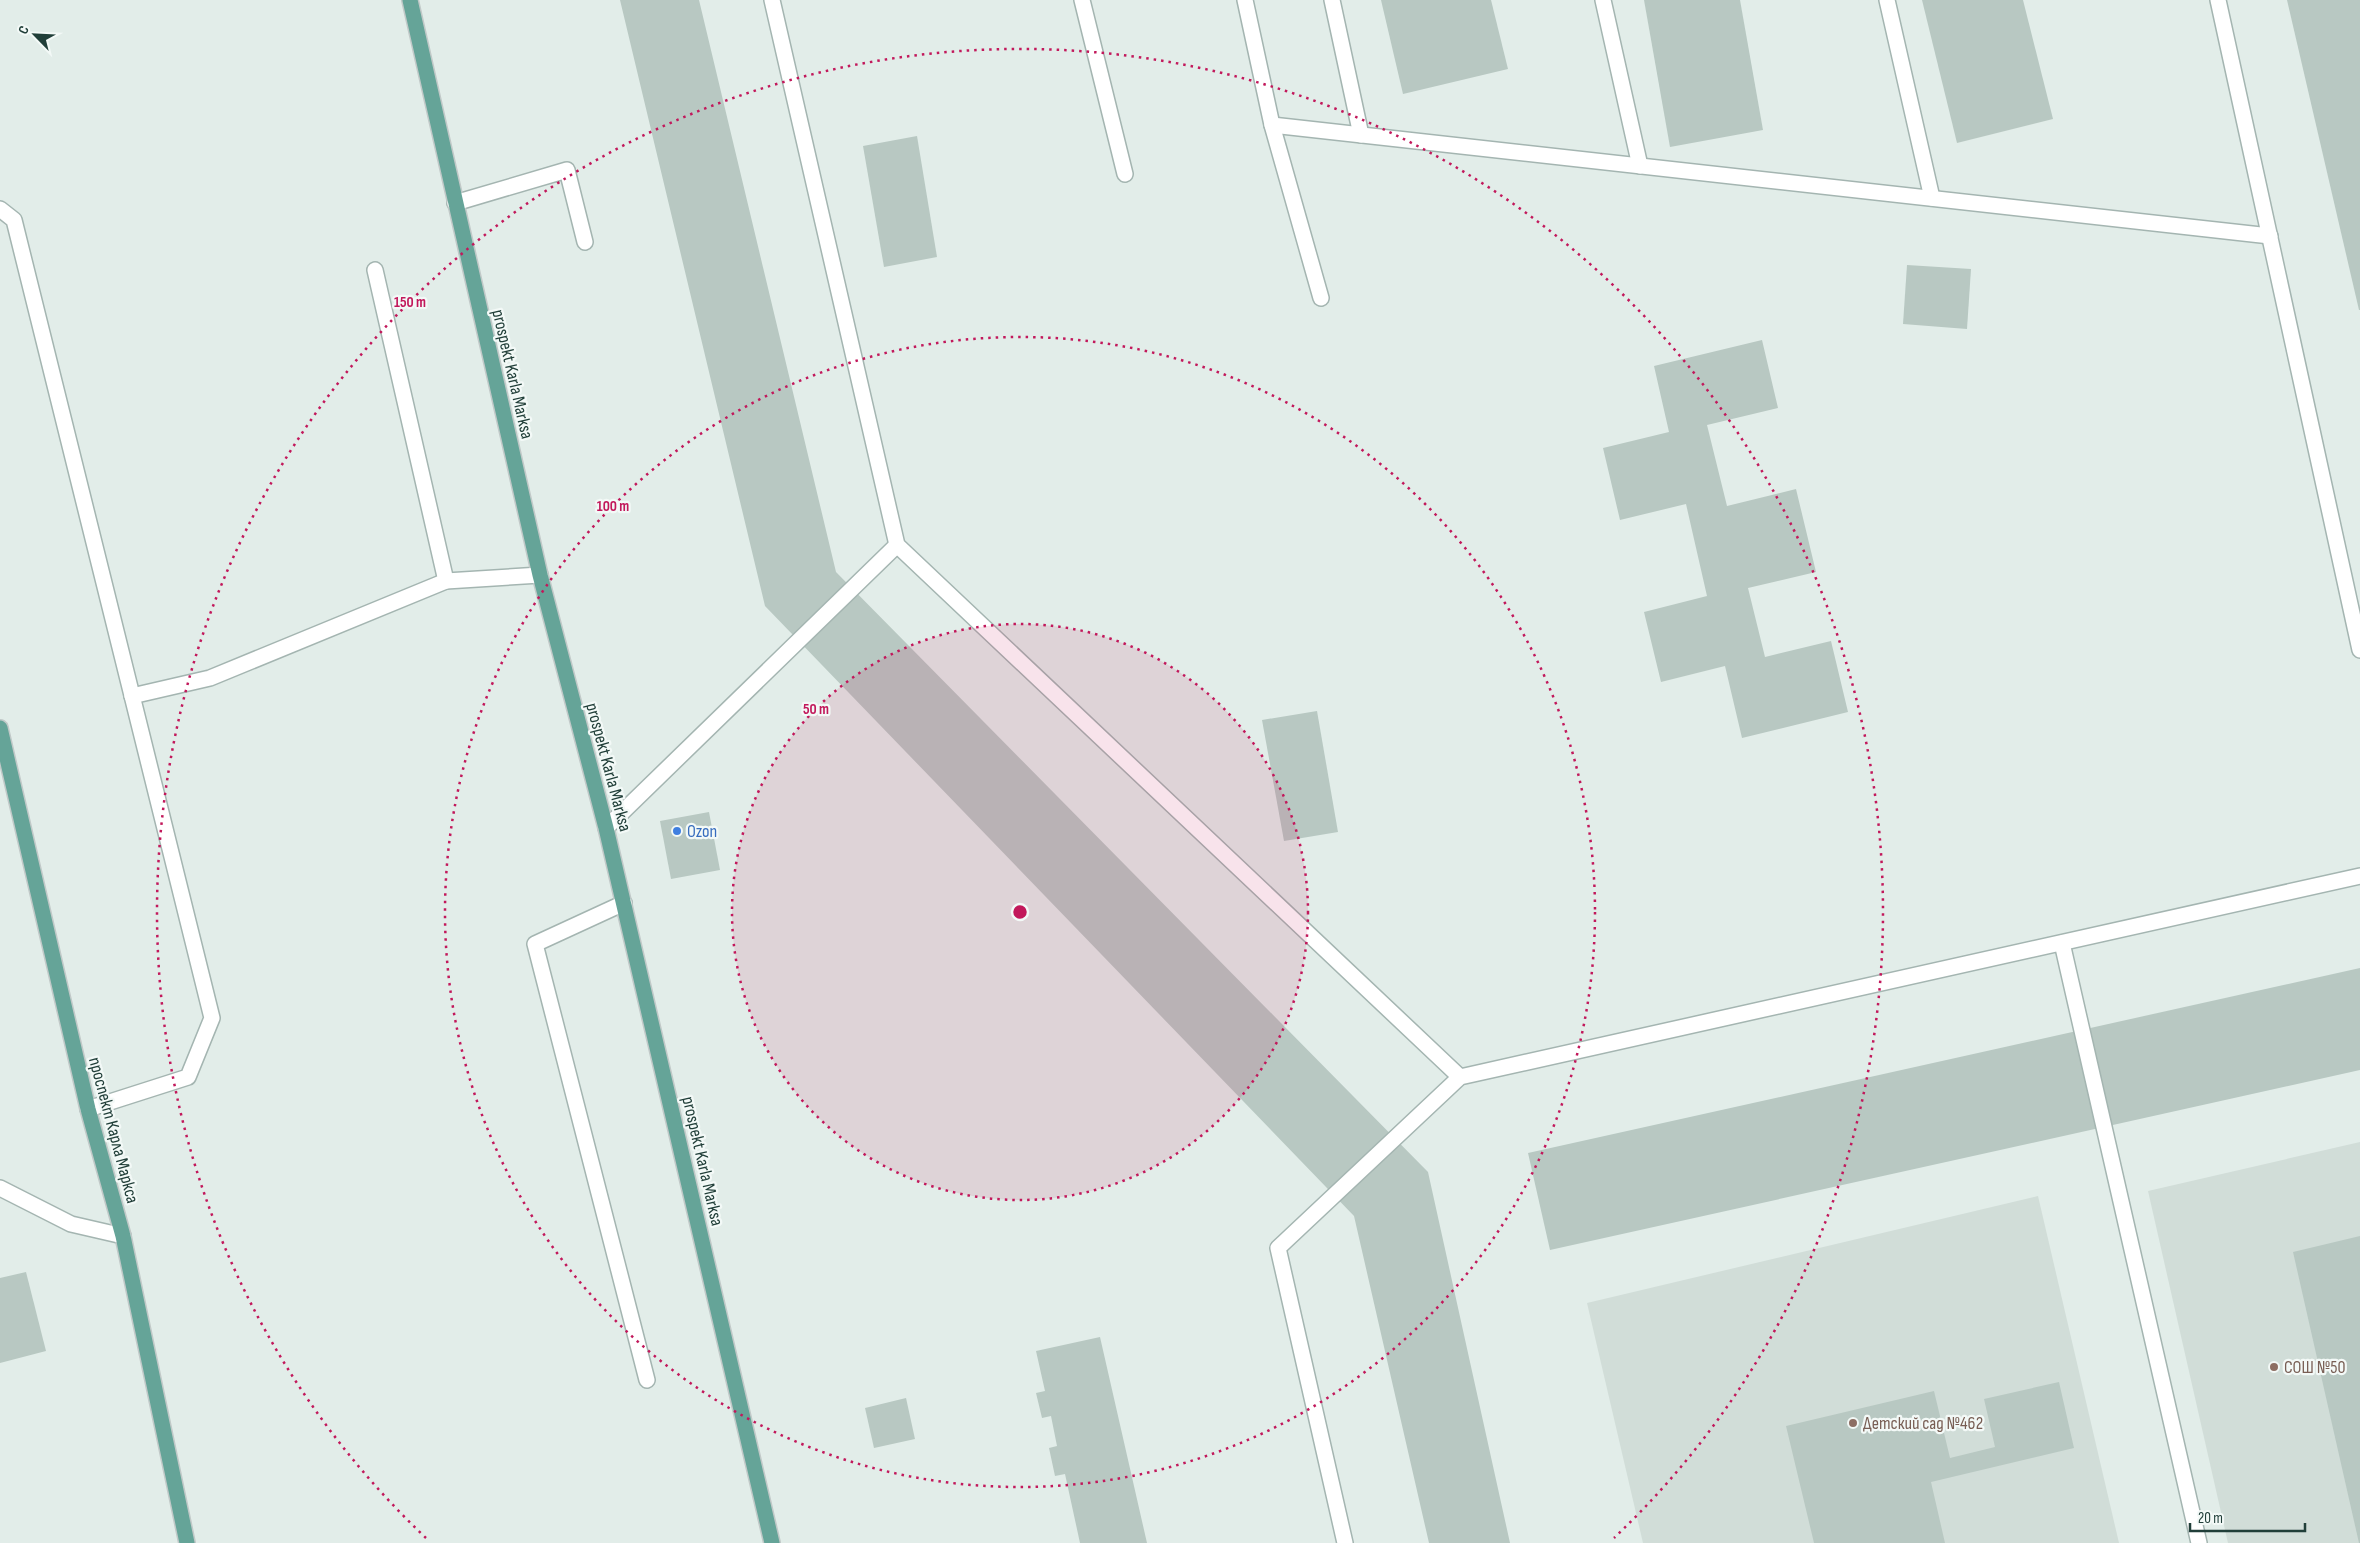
<svg xmlns="http://www.w3.org/2000/svg" width="2360" height="1543" font-family="'Sofia Sans Condensed',sans-serif">
  <rect width="100%" height="100%" fill="#e2ede9"/>
  <!-- built -->
  <g fill="#d1ddd8">
    <polygon points="2360,1142 2360,1543 2228,1543 2148,1191"/>
    <polygon points="2038,1196 2119,1543 1643,1543 1587,1303"/>
  </g>
  <!-- building -->
  <g fill="#b8c8c2">
    <polygon points="620,0 699,0 836,572 1428,1172 1510,1543 1429,1543 1354,1216 765,606"/>
    <polygon points="1381,0 1491,0 1508,69 1403,94"/>
    <polygon points="1644,0 1740,0 1763,130 1670,147"/>
    <polygon points="1922,0 2023,0 2053,119 1957,143"/>
    <polygon points="2287,0 2360,0 2360,310 2359,310"/>
    <polygon points="917,136 937,257 884,267 863,146"/>
    <polygon points="1907,265 1971,269 1967,329 1903,324"/>
    <polygon points="1762,340 1778,408 1707,425 1727,506 1796,489 1816,572 1748,588 1765,657 1831,641 1848,712 1742,738 1725,666 1661,682 1644,612 1707,596 1686,504 1620,520 1603,448 1669,432 1654,366"/>
    <polygon points="1317,711 1338,832 1284,841 1262,720"/>
    <polygon points="709,812 720,870 671,879 660,821"/>
    <polygon points="2360,968 2360,1070 1550,1250 1528,1153"/>
    <polygon points="2360,1236 2360,1543 2359,1543 2293,1252"/>
    <polygon points="26,1272 46,1351 0,1363 0,1278"/>
    <polygon points="1100,1337 1147,1543 1080,1543 1065,1474 1055,1476 1049,1448 1057,1446 1051,1416 1042,1418 1036,1393 1045,1391 1036,1351"/>
    <polygon points="2059,1382 2074,1448 1931,1482 1945,1543 1814,1543 1786,1426 1934,1391 1950,1458 1995,1447 1984,1399"/>
    <polygon points="906,1398 915,1439 874,1448 865,1408"/>
  </g>
  <g fill="none" stroke-linecap="round" stroke-linejoin="round">
    <defs>
      <g id="minor">
        <polyline points="772,0 897,545 1460,1077"/>
        <polyline points="1082,0 1125,174"/>
        <polyline points="1245,0 1272,125 1321,298"/>
        <polyline points="1332,0 1361,135"/>
        <polyline points="1603,0 1640,166"/>
        <polyline points="1887,0 1932,198"/>
        <polyline points="2218,0 2360,650"/>
        <polyline points="1272,125 2270,236"/>
        <polyline points="455,203 567,170 585,242"/>
        <polyline points="0,209 14,220 212,1018 188,1077 88,1109"/>
        <polyline points="375,270 446,581 540,575"/>
        <polyline points="132,696 210,678 446,581"/>
        <polyline points="606,828 897,545"/>
        <polyline points="624,903 535,944 647,1380"/>
        <polyline points="2062,943 2199,1543"/>
        <polyline points="0,1188 71,1224 123,1236"/>
        <polyline points="1345,1543 1278,1248 1460,1077 2360,876"/>
      </g>
      <g id="major">
        <polyline points="410,0 540,575 606,828 772,1543"/>
        <polyline points="0,728 88,1109 123,1236 187,1543"/>
      </g>
    </defs>
    <!-- minor casing -->
    <use href="#minor" stroke="#a4b5b1" stroke-width="18"/>
    <!-- major casing -->
    <use href="#major" stroke="#c1c9c8" stroke-width="18"/>
    <!-- minor -->
    <use href="#minor" stroke="#fff" stroke-width="15"/>
    <!-- major -->
    <use href="#major" stroke="#65a498" stroke-width="15"/>
  </g>
  <!-- distance rings -->
  <circle cx="1020" cy="912" r="288" fill="#c2185b" fill-opacity=".12"/>
  <g fill="none" stroke="#c2185b" stroke-width="2.5" stroke-dasharray="2.5 5">
    <circle cx="1020" cy="912" r="288"/>
    <circle cx="1020" cy="912" r="575"/>
    <path d="M426 1538A863 863 0 1 1 1614 1538"/>
  </g>
  <!-- markers -->
  <circle fill="#3f7fe0" stroke="#f3f9f7" stroke-width="2" cx="677" cy="831" r="5"/>
  <g fill="#8d6e63" stroke="#f3f9f7" stroke-width="2">
    <circle cx="2274" cy="1367" r="5"/>
    <circle cx="1853" cy="1423" r="5"/>
  </g>
  <g text-anchor="middle" stroke-width="4.5" stroke-linejoin="round" paint-order="stroke">
    <!-- street labels -->
    <g font-size="18" fill="#213f39" stroke="#f3f9f7">
      <text transform="translate(513 374) rotate(77)" y="6">prospekt Karla Marksa</text>
      <text transform="translate(609 767) rotate(75)" y="6">prospekt Karla Marksa</text>
      <text transform="translate(114 1130) rotate(75)" y="6">проспект Карла Маркса</text>
      <text transform="translate(703 1161) rotate(77)" y="6">prospekt Karla Marksa</text>
    </g>
    <!-- shop labels -->
    <g font-size="18" fill="#366cbe" stroke="#f3f9f7" text-anchor="start">
      <text x="687" y="837">Ozon</text>
    </g>
    <!-- education labels -->
    <g font-size="18" fill="#785e54" stroke="#f3f9f7" text-anchor="start">
      <text x="2284" y="1373">СОШ №50</text>
      <text x="1863" y="1429">Детский сад №462</text>
    </g>
  </g>
  <circle cx="1020" cy="912" r="8" fill="#c2185b" stroke="#f3f9f7" stroke-width="2.5"/>
  <g font-size="15" text-anchor="middle" font-weight="bold" fill="#c2185b" stroke="#f3f9f7" stroke-width="4.5" stroke-linejoin="round" paint-order="stroke">
    <text x="410" y="307">150 m</text>
    <text x="613" y="511">100 m</text>
    <text x="816" y="714">50 m</text>
  </g>
  <!-- north arrow -->
  <g transform="translate(35 35) rotate(294)" stroke="#f3f9f7" stroke-width="4" paint-order="stroke">
  <path d="M0-4L9 19L0 12L-9 19Z" fill="#213f39"/>
  <text y="-8" font-size="14" font-weight="bold" text-anchor="middle" fill="#213f39">С</text>
  </g>
  <!-- scale -->
  <path d="M2190 1523v8h115v-8" fill="none" stroke="#213f39" stroke-width="2.5"/>
  <text x="2198" y="1523" font-size="15" fill="#213f39" stroke="#f3f9f7" stroke-width="4" paint-order="stroke">20 m</text>
</svg>
